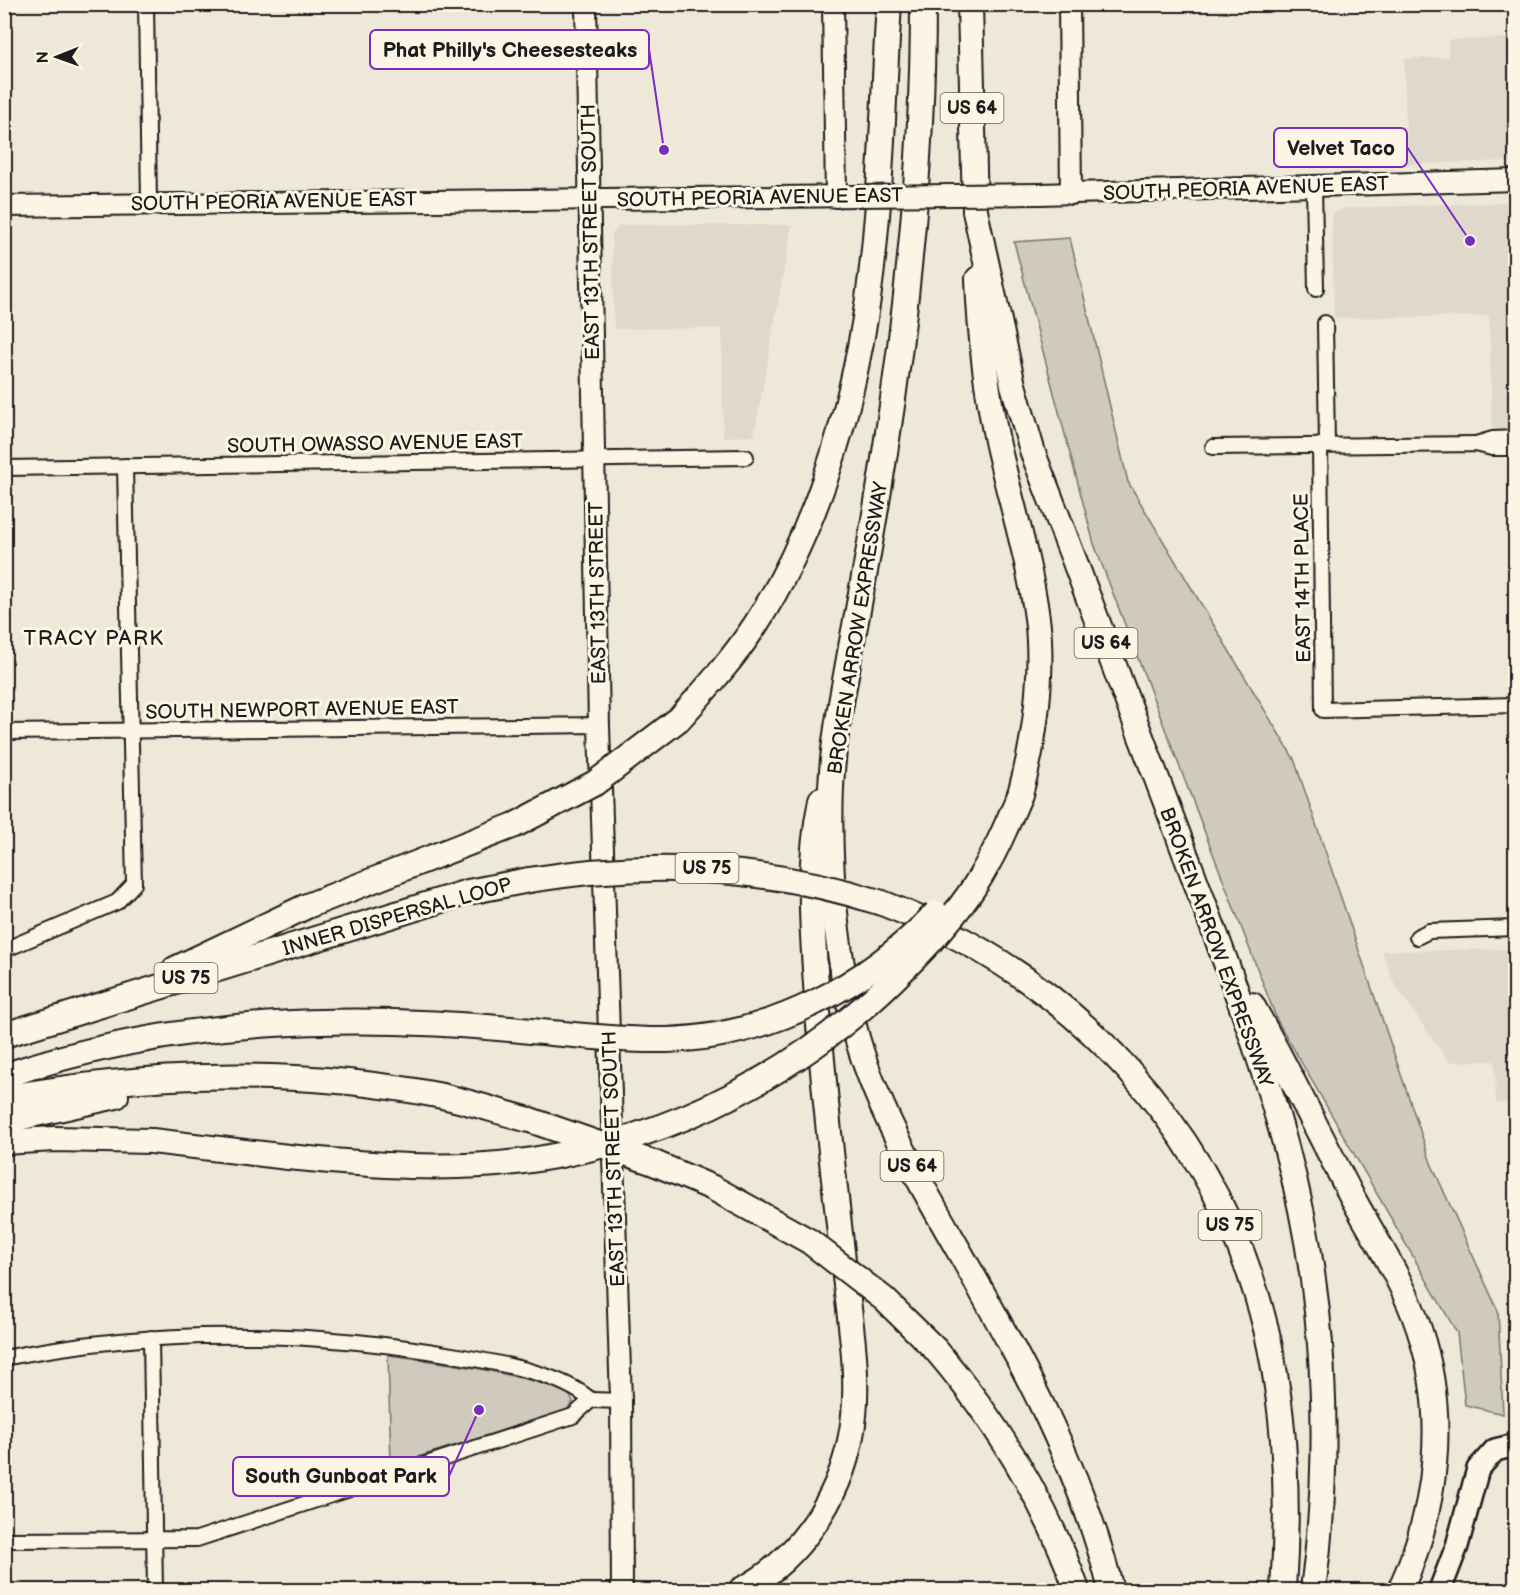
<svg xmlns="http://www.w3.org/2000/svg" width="1520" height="1595" font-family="'Balsamiq Sans',sans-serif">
  <rect width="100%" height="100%" fill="#eee8d9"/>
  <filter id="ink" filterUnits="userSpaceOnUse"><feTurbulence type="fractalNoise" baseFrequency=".0167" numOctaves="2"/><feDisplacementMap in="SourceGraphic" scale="12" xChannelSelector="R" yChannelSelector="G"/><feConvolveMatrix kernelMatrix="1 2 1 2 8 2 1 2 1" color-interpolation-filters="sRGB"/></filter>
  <g filter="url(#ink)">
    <!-- built -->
    <g fill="#ded9cb">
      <polygon points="1515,38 1515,161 1407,164 1404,59 1448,57 1448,40"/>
      <polygon points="1515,202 1515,434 1492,434 1489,316 1334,318 1332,217 1334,213 1347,208"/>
      <polygon points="620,225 792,225 754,436 723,437 722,328 614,329 612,234"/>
      <polygon points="1515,949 1515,1103 1496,1103 1495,1061 1449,1062 1394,984 1382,951"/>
    </g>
    <!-- green -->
    <g fill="#cfcabd" stroke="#76736c" stroke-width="1.5">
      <polygon points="1070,238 1128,482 1294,759 1431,1163 1498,1311 1503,1414 1465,1405 1457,1333 1277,1020 1094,544 1014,242"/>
      <path d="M388,1355c61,8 121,17 179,36l6,11 -8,10 -174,53z"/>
    </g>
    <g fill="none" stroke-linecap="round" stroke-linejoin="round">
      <defs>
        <g id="street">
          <polyline points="146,4 149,202"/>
          <polyline points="1314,186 1316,289"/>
          <polyline points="1325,323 1327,445"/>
          <polyline points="1476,444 1493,439 1516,438"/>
          <polyline points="1320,445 1323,710 1516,705"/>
          <polyline points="1213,447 1476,444 1492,448 1516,448"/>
          <polyline points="4,468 746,457"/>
          <polyline points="4,732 599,725"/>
          <polyline points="1417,937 1429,931 1516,928"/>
          <polyline points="4,950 117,902 134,884 125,466"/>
          <polyline points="151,1338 155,1590"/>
          <path d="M4,1358c153,-31 308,-28 460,-1 40,7 97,17 127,43"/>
          <polyline points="4,1540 197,1539 573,1416 591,1400 621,1401"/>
        </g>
        <g id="secondary">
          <polyline points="586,4 599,727 621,1401 622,1590"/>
          <polyline points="833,4 836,197"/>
          <polyline points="1069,4 1071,194"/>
          <polyline points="1040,194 1516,180"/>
          <polyline points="4,206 857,196"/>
        </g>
        <polyline id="primary" points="1440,1590 1457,1546 1478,1469 1495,1450 1516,1445"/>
        <g id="highway">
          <path d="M923,4c0,155 -15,303 -39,455 -10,63 -21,125 -33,188 -8,46 -18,93 -20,140 -3,78 5,162 23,239 19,78 69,162 109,232 60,107 119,212 148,332"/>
          <path d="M970,4l5,207 38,174 20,68c49,126 96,253 144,379 39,104 80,208 109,315 39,143 47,297 27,443"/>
          <path d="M978,279c2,54 8,109 19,162 13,59 32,117 40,177 7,54 -2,124 -17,176"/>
          <path d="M679,719c27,-30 54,-60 77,-95 74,-116 109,-261 120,-397 7,-74 8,-148 13,-223"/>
          <path d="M882,903c190,73 335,226 384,426 20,85 23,175 17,261"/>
          <polyline points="175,969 307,906 515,825"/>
          <path d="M1252,1005c34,61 65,124 97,186 24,45 54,89 70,138 29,86 18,180 -19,261"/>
          <polyline points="4,1035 468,892 529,880"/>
          <path d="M4,1076c170,-59 351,-63 527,-45"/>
          <path d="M4,1098c141,-26 292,-30 433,-3 31,6 62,17 93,25"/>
          <polyline points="4,1121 116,1096"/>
          <polyline points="4,1142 54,1139 152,1141 288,1157"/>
          <polyline points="654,1163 713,1188 809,1241"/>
          <path d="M936,1350c62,73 109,150 141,240"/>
          <path d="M741,1590c57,-29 99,-92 110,-154 11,-54 -2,-121 -8,-176 -10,-87 -20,-174 -26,-262 -5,-69 -10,-130 4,-198"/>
        </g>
      </defs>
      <!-- street casing -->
      <use href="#street" stroke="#1c1c1c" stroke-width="18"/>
      <!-- secondary casing -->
      <use href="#secondary" stroke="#1c1c1c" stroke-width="24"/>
      <!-- primary casing -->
      <use href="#primary" stroke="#1c1c1c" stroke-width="26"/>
      <!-- highway casing -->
      <use href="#highway" stroke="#1c1c1c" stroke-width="28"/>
      <!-- street -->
      <use href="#street" stroke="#fcf5e5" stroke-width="14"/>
      <!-- secondary -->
      <use href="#secondary" stroke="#fcf5e5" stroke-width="20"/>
      <!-- primary -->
      <use href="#primary" stroke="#fcf5e5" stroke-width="21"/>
      <!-- highway -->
      <use href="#highway" stroke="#fcf5e5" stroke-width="24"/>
      <defs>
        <polyline id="secondary-bridge" points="857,196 1040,194"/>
        <g id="highway-bridge">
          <polyline points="515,825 595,783 679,719"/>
          <path d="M529,880c120,-20 236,-15 353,23"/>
          <path d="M531,1031c45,4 91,10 136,9 104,-3 199,-54 269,-127"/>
          <polyline points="530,1120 654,1163"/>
          <path d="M288,1157c82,8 162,15 244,3 144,-22 274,-90 375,-194 24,-24 48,-50 67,-79 19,-29 33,-62 46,-93"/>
          <polyline points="809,1241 884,1299 936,1350"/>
        </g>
      </defs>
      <!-- secondary-bridge casing -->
      <use href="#secondary-bridge" stroke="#1c1c1c" stroke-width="24" stroke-linecap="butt"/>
      <!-- highway-bridge casing -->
      <use href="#highway-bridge" stroke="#1c1c1c" stroke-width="28" stroke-linecap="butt"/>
      <!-- secondary-bridge -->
      <use href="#secondary-bridge" stroke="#fcf5e5" stroke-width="20"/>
      <!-- highway-bridge -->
      <use href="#highway-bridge" stroke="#fcf5e5" stroke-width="24"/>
    </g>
  </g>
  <g text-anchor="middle" stroke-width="6" stroke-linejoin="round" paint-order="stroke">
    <!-- shield labels -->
    <g fill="#fcf5e5" stroke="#5f5d58" stroke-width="1.5">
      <rect x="940.5" y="93" width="63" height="30" rx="4.5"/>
      <rect x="1074.5" y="628" width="63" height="30" rx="4.5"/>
      <rect x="675.5" y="853" width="63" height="30" rx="4.5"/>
      <rect x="154.5" y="963" width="63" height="30" rx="4.5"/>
      <rect x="880.5" y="1151" width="63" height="30" rx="4.5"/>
      <rect x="1198.5" y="1210" width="63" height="30" rx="4.5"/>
    </g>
    <g font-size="18" font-weight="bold" fill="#1c1c1c">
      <text x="972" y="114">US 64</text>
      <text x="1106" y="649">US 64</text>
      <text x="707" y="874">US 75</text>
      <text x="186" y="984">US 75</text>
      <text x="912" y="1172">US 64</text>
      <text x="1230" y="1231">US 75</text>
    </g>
    <!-- street labels -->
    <g font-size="20" fill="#1c1c1c" stroke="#fcf5e5">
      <text transform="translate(1246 188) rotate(-2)" y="7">SOUTH PEORIA AVENUE EAST</text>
      <text transform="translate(760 197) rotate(-1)" y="7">SOUTH PEORIA AVENUE EAST</text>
      <text transform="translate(274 201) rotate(-1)" y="7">SOUTH PEORIA AVENUE EAST</text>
      <text transform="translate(590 232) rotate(-91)" y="7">EAST 13TH STREET SOUTH</text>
      <text transform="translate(375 443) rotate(-1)" y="7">SOUTH OWASSO AVENUE EAST</text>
      <text transform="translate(1302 578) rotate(-91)" y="7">EAST 14TH PLACE</text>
      <text transform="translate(597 593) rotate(-91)" y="7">EAST 13TH STREET</text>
      <text transform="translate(857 628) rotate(-81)" y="7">BROKEN ARROW EXPRESSWAY</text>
      <text transform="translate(302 709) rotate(-1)" y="7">SOUTH NEWPORT AVENUE EAST</text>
      <text transform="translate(397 916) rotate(-16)" y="7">INNER DISPERSAL LOOP</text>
      <text transform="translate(1217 947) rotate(70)" y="7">BROKEN ARROW EXPRESSWAY</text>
      <text transform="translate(613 1159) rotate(-92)" y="7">EAST 13TH STREET SOUTH</text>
    </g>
    <!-- neighbourhood labels -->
    <g font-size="21" letter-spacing="1.5" fill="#1c1c1c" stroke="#fcf5e5">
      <text x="94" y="645">TRACY PARK</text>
    </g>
  </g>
  <!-- callouts -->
  <path fill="none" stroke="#7b2cbf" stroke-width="2" d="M664 150L649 49M1470 241L1407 147M479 1410L449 1476"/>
  <g fill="#7b2cbf" stroke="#fcf5e5" stroke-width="2">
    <circle cx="664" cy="150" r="6"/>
    <circle cx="1470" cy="241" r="6"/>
    <circle cx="479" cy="1410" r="6"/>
  </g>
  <g fill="#fcf5e5" stroke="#7b2cbf" stroke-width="2">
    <rect x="370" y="30" width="279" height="39" rx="6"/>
    <rect x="1274" y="128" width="133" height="39" rx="6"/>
    <rect x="233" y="1457" width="216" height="39" rx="6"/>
  </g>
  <g font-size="21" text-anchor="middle" font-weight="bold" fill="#1c1c1c">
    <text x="510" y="57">Phat Philly's Cheesesteaks</text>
    <text x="1341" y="155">Velvet Taco</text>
    <text x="341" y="1483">South Gunboat Park</text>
  </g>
  <!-- margin -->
  <rect width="1520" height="1595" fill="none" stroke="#fcf5e5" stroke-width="24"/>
  <rect x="12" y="12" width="1496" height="1571" fill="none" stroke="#1c1c1c" stroke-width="2" filter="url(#ink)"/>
  <!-- north arrow -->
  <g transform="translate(57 57) rotate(269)" stroke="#fcf5e5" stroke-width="4.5" paint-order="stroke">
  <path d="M0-4.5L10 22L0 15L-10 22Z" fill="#1c1c1c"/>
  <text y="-9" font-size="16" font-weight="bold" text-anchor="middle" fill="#1c1c1c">N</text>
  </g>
</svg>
